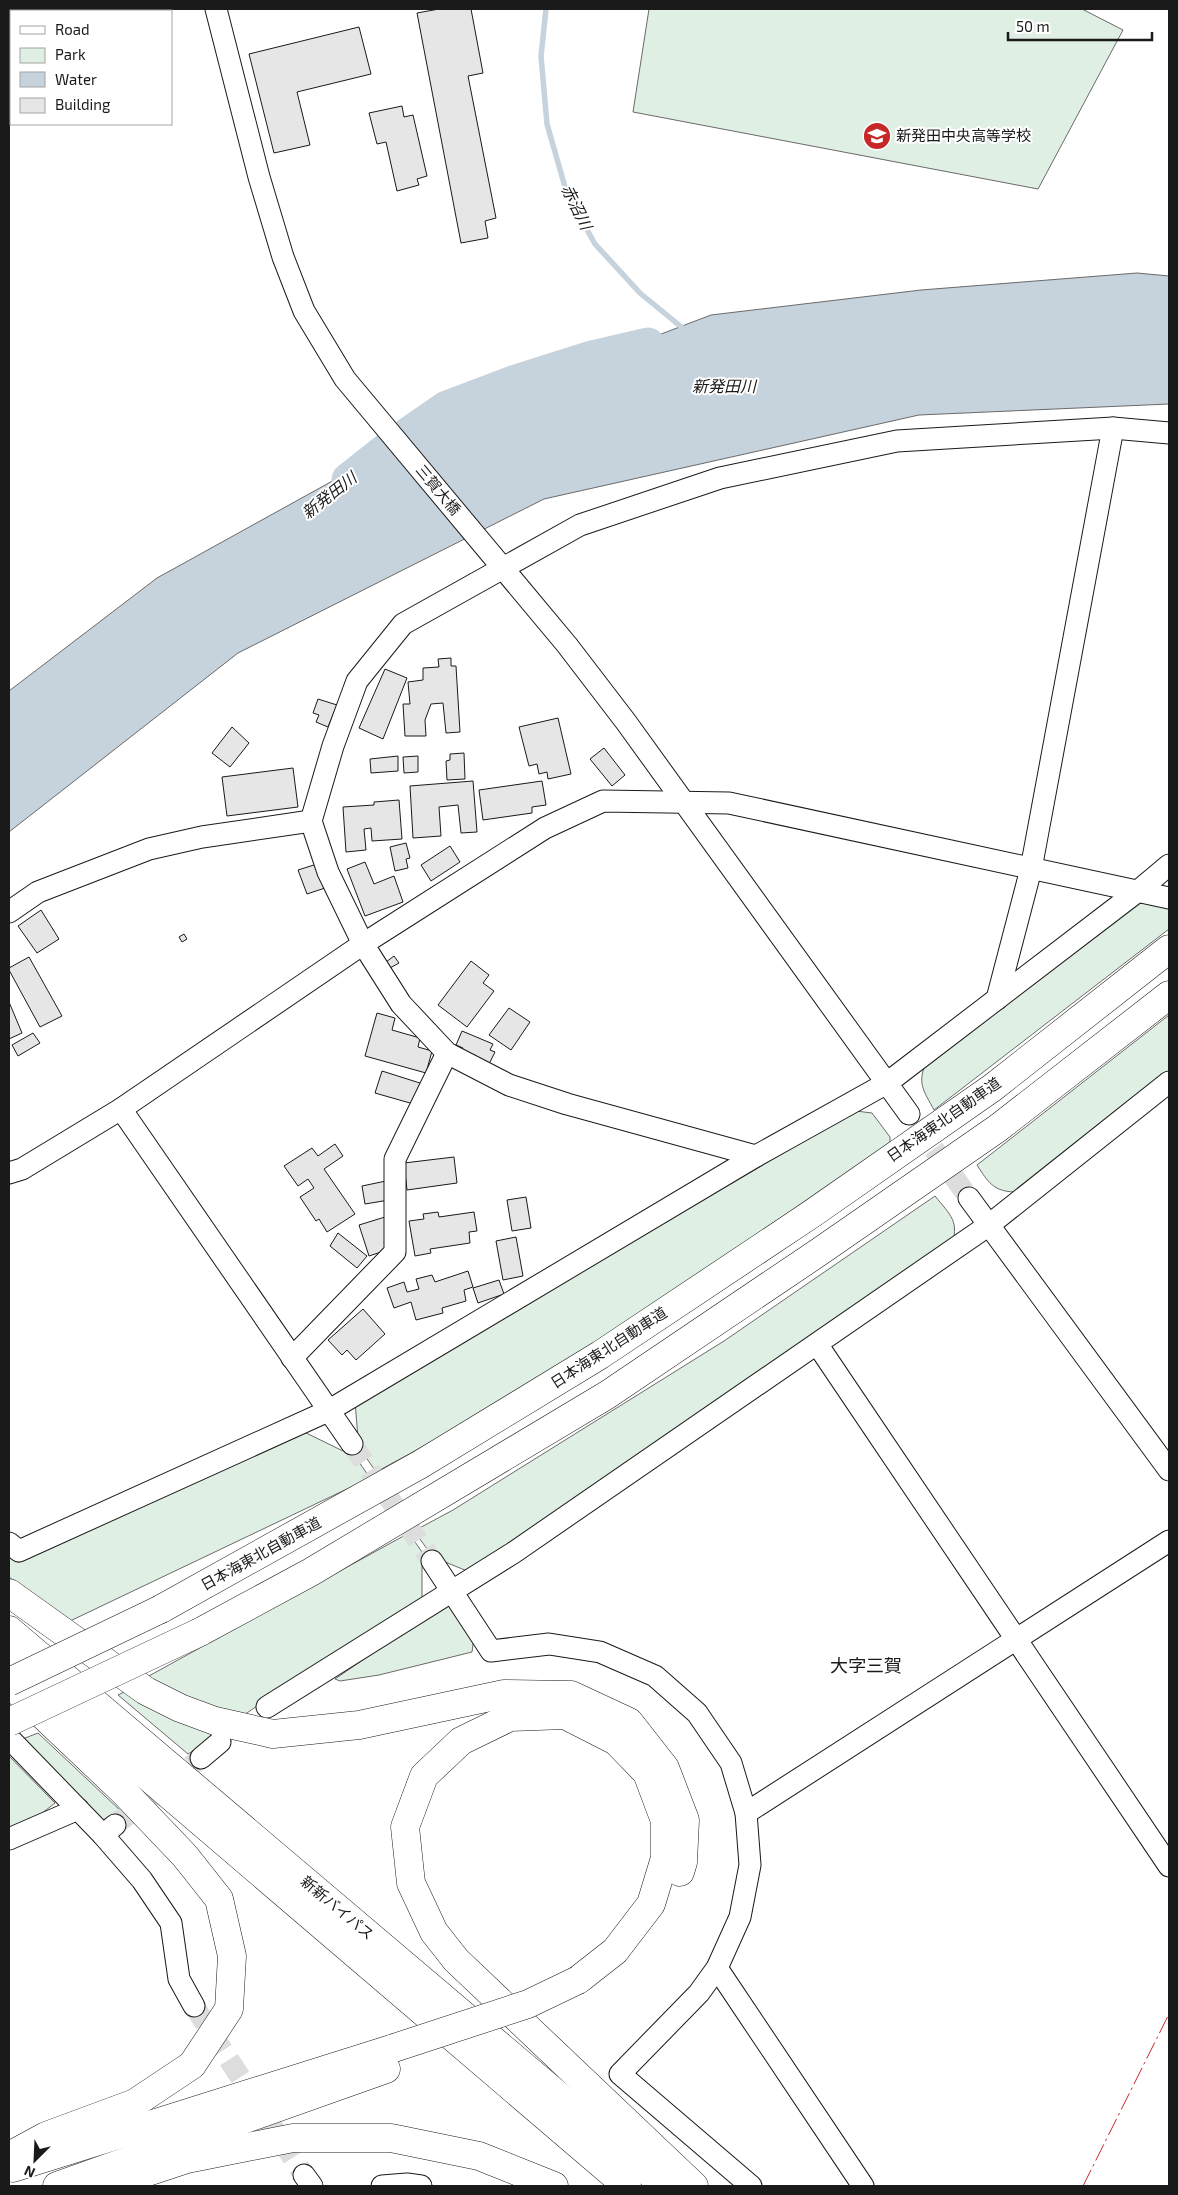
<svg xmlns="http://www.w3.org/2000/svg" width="1178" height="2195" font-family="'Exo 2','Noto Sans JP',sans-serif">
  <rect width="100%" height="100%" fill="#fff"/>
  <!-- green -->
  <g fill="#e0efe3" stroke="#6a6a6a">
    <polygon points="649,9 1082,9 1123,30 1038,189 633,112"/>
    <path d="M1144,899l25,8v22l-235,181c-10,-19 -18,-27 -7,-49z"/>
    <path d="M1169,1015v57l-155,120c-21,-1 -26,-10 -37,-27z"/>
    <path d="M856,1111l16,2 18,24v5c-168,116 -333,234 -514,330l-21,-31 3,-3 -3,-36z"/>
    <path d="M935,1196c16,20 25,25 16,52l-479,325 -39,-16 -19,-26 39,-21 271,-169z"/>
    <polygon points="298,1429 343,1451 348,1446 370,1478 68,1622 9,1577 9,1551"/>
    <polygon points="409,1533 428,1561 422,1564 422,1606 270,1697 244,1715 232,1715 164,1688 147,1677"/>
    <polygon points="444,1604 450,1605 474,1637 472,1652 379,1675 340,1681 335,1679"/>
    <polygon points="126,1691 220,1734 188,1754 118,1695"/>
    <polygon points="38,1733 122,1812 114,1819 96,1820 20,1740"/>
    <polygon points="9,1756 55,1803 32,1821 9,1832"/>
  </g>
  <!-- water -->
  <polygon fill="#c6d2dc" stroke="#6a6a6a" points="1137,273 1169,276 1169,404 919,415 544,499 238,653 9,832 9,691 157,578 459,411 711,315 921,290"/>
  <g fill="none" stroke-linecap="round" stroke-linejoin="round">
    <!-- stream -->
    <polyline stroke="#c6d2dc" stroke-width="5.5" points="546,9 541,56 547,124 567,194 595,244 640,293 685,330"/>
    <!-- river -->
    <polyline stroke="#c6d2dc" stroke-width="35" points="349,480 392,446 447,408 513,383 592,358 648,345"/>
  </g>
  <!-- building -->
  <g fill="#e6e6e6" stroke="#1a1a1a">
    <polygon points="439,9 471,9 483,73 468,76 496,218 485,221 488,238 461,243 417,13"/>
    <polygon points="359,27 371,74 297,92 310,145 274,153 249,54"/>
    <polygon points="402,106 404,117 413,115 427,176 417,179 419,185 397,191 386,142 377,144 369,113"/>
    <polygon points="451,658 451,666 456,666 460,732 446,733 443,703 431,704 425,720 426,736 405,736 403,704 410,704 408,682 423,680 423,668 439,667 438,659"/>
    <polygon points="385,669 407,678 383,739 359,728"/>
    <polygon points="318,699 337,705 328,727 316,722 319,715 313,713"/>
    <polygon points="558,718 571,774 548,779 547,772 539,774 537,764 529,766 519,727"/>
    <polygon points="232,727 249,743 230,767 212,753"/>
    <polygon points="604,748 625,775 612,786 590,759"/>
    <polygon points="464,753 465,779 447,780 446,761 450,760 450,754"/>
    <polygon points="398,756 398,771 371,773 370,759"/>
    <polygon points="418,756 418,772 404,773 403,757"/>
    <polygon points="293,768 298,807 227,816 222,777"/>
    <polygon points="473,781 477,832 461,833 458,805 439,807 441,836 413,838 410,786"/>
    <polygon points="542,781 546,805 532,807 532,813 483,820 479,790"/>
    <polygon points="399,800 402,839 372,841 371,828 364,829 366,850 346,852 343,807 374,805 374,802"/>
    <polygon points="406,843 410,858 406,859 408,868 395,871 390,847"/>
    <polygon points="450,846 460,862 431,881 421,865"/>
    <polygon points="365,862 374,884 394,876 403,902 365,916 347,869"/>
    <polygon points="317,864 325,888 307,894 298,870"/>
    <polygon points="41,910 59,939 37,953 18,926"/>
    <polygon points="184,934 187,939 182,942 179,937"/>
    <polygon points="394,956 399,963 390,968 386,962"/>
    <polygon points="29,957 62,1016 40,1027 9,970 9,968"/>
    <polygon points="471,961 489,975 483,983 494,991 467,1027 438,1005"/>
    <polygon points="9,1002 22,1033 9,1039"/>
    <polygon points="509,1008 530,1022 511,1050 489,1035"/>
    <polygon points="377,1013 395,1018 392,1030 420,1038 418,1047 432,1051 426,1073 365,1056"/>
    <polygon points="462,1031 493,1044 490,1050 495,1052 488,1066 460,1054 463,1048 456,1045"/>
    <polygon points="33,1033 40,1043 18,1056 12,1045"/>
    <polygon points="382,1071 423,1084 417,1105 375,1093"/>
    <polygon points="335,1144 343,1156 324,1169 355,1214 327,1232 319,1219 316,1221 300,1197 314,1188 308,1179 298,1186 284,1166 312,1148 318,1156"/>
    <polygon points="454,1157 457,1183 407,1190 404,1163"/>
    <polygon points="386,1181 389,1200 365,1204 362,1186"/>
    <polygon points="526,1197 531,1228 512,1231 507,1200"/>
    <polygon points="438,1212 439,1217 474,1212 477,1231 469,1232 470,1243 430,1249 431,1253 415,1256 409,1221 424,1219 423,1214"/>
    <polygon points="385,1217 392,1239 384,1242 387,1250 369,1256 359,1225"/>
    <polygon points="338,1233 367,1256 357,1268 330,1246"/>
    <polygon points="516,1237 523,1276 503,1280 496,1241"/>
    <polygon points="468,1271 473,1287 464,1290 466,1301 442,1308 443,1313 416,1320 411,1302 394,1308 387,1288 404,1282 407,1292 419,1289 416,1279 432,1275 435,1282"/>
    <polygon points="499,1280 504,1294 478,1303 473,1288"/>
    <polygon points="363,1309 385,1334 356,1360 347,1350 342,1355 328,1340"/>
  </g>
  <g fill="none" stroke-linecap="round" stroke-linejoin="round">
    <!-- minor-tunnel -->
    <g stroke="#ddd" stroke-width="21" stroke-dasharray="21 11" stroke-linecap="butt">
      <polyline points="915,1123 969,1198"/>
      <polyline points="352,1444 432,1561"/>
      <polyline points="115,1825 201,1758"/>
      <polyline points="194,2006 304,2175"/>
    </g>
    <defs>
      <g id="minor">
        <polyline points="216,9 259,177 283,257 304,311 345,379 567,645 626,722 909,1114"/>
        <polyline points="9,912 38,892 149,849 202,837 311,821"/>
        <polyline points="997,999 1031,869 1113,428"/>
        <polyline points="121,1109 352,1444"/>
        <polyline points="756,1156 567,1104 509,1085 447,1053 401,1004 363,944 328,872 311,821 333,746 357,681 403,624 580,525 720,478 897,441 1113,428 1169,433"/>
        <polyline points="9,1173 22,1169 121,1109 363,944 545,828 603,801 729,803 1169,898"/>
        <polyline points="969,1198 1169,1470"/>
        <polyline points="817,1344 1169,1866"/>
        <polyline points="292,1358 395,1252 395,1159 447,1053"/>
        <polyline points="9,1543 19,1551 328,1411 756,1156 887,1083 1138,891 1169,865"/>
        <polyline points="432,1561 491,1651 549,1644 600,1652 655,1676 697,1713 731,1763 746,1813 750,1865 740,1917 717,1968 699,1993 620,2074 751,2186"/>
        <polyline points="267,1707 513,1553 989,1225 1169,1082"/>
        <polyline points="9,1738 103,1835 115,1825"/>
        <polyline points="201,1758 220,1742"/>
        <polyline points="746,1813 1169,1541"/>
        <polyline points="103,1835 142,1880 171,1923 179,1979 194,2006"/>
        <polyline points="9,1839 78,1809"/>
        <polyline points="717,1968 863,2186"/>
        <polyline points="304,2175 312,2186"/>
        <polyline points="382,2186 407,2184 421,2186"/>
      </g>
      <g id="highway">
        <polyline points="9,1593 146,1691 180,1708 215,1721 273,1734 359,1725 504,1694 571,1695 629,1722 665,1768 685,1820 683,1862 680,1872"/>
        <polyline points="161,1609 421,1464 600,1355 813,1213 992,1088 1169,949"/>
        <polyline points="9,1630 665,2186"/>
        <polyline points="200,1632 311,1572 607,1395 819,1252 998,1128 1169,995"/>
        <polyline points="9,1658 627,2186"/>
        <polyline points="9,1683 124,1792 185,1856 219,1899 232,1956 229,2009 192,2065 135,2103 46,2136 9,2156"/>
        <polyline points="578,1980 615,1951 651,1904 665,1858 665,1821 647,1773 616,1741 565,1715 510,1717 461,1741 424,1776 405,1827 411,1883 434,1932 456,1960 694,2186"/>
        <polyline points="13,2168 394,2048"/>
        <polyline points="57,2186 386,2069"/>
        <polyline points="105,2186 187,2159 293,2138 391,2138 479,2156 554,2186"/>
      </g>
    </defs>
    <!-- minor casing -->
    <use href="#minor" stroke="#1a1a1a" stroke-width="23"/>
    <!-- highway casing -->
    <use href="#highway" stroke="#1a1a1a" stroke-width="29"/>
    <!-- minor -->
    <use href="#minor" stroke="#fff" stroke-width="21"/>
    <!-- highway -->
    <use href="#highway" stroke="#fff" stroke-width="28"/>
    <defs>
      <g id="highway-bridge">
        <polyline points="9,1682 161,1609"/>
        <polyline points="9,1722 200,1632"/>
        <polyline points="394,2048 528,2004 578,1980"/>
      </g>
    </defs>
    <!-- highway-bridge casing -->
    <use href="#highway-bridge" stroke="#1a1a1a" stroke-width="29" stroke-linecap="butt"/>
    <!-- highway-bridge -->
    <use href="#highway-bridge" stroke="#fff" stroke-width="28"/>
    <!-- power -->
    <polyline stroke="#c62828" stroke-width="1" stroke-dasharray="18 4 2.5 4" stroke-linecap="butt" points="1083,2186 1169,2014"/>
  </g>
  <!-- icons -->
  <defs>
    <symbol id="school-disc" viewBox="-11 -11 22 22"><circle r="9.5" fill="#c62828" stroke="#fff"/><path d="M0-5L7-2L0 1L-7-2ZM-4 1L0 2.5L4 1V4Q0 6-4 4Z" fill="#fff"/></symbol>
  </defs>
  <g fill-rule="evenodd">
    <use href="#school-disc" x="861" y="120" width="32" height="32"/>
  </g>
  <g text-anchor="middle" stroke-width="4" stroke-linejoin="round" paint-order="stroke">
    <!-- poi labels -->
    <g font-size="15" fill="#1a1a1a" stroke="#fff" text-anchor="start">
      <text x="896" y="141">新発田中央高等学校</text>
    </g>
    <!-- street labels -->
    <g font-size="15" fill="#1a1a1a" stroke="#fff">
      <text transform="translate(438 490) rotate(50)" y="5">三賀大橋</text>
      <text transform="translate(944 1120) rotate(-35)" y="5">日本海東北自動車道</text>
      <text transform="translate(609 1348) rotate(-33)" y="5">日本海東北自動車道</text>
      <text transform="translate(261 1554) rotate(-29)" y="5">日本海東北自動車道</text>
      <text transform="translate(337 1908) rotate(40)" y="5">新新バイパス</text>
    </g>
    <!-- water labels -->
    <g font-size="16" font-style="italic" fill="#1a1a1a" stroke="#fff">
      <text transform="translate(577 207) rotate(64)" y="6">赤沼川</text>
      <text x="724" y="392">新発田川</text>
      <text transform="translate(329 495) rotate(-38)" y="6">新発田川</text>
    </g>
    <!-- quarter labels -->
    <g font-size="18" fill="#1a1a1a" stroke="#fff">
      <text x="866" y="1672">大字三賀</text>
    </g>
  </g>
  <!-- border -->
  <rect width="1178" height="2195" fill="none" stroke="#1a1a1a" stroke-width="20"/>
  <!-- legend -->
  <rect x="10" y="10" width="162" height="115" fill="#ffffff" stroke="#a3a3a3"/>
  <rect x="20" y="26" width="25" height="8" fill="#ffffff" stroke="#a3a3a3"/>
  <text x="55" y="35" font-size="15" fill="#1a1a1a">Road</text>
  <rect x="20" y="48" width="25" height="15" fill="#e0efe3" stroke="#a3a3a3"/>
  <text x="55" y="60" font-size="15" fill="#1a1a1a">Park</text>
  <rect x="20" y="72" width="25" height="15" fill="#c6d2dc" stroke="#a3a3a3"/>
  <text x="55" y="85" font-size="15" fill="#1a1a1a">Water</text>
  <rect x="20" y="98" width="25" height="15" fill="#e6e6e6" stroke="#a3a3a3"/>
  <text x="55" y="110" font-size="15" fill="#1a1a1a">Building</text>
  <!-- north arrow -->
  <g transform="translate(35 2160) rotate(204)" stroke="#ffffff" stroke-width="4" paint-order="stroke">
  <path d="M0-4L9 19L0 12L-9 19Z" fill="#1a1a1a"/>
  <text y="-8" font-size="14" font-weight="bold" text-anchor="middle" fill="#1a1a1a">N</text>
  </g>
  <!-- scale -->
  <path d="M1008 32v8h144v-8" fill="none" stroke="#1a1a1a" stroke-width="2.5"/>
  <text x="1016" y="32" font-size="15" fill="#1a1a1a" stroke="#ffffff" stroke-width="4" paint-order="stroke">50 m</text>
</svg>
